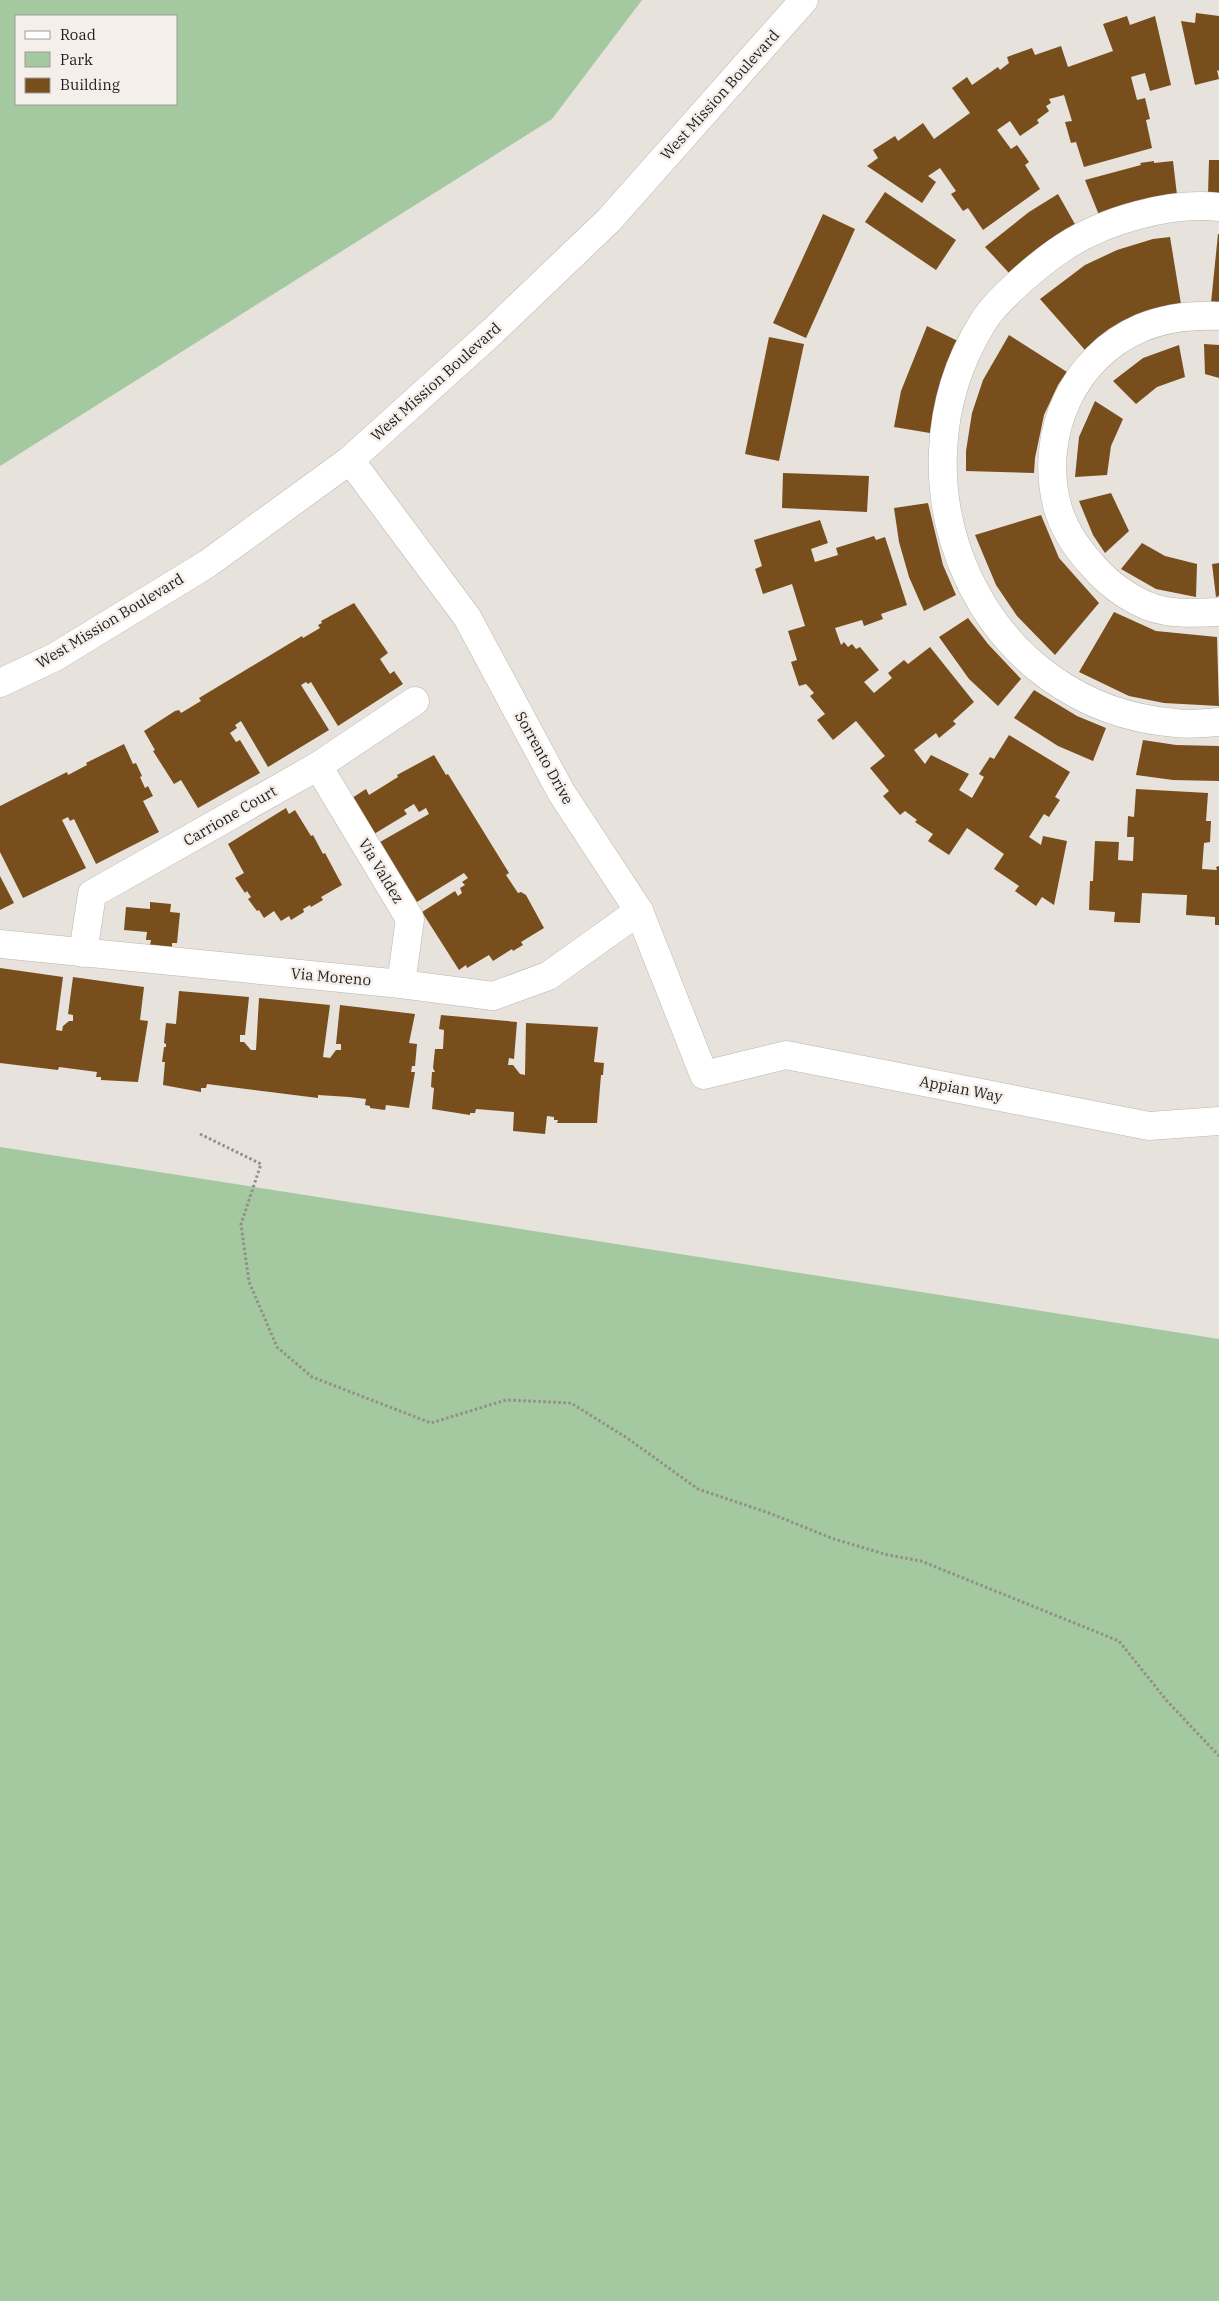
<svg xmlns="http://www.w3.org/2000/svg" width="1219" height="2301" font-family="'IBM Plex Serif',serif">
  <rect width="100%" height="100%" fill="#e7e2dc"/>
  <!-- green -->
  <g fill="#a4c8a0" fill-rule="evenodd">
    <path d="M0,0h642l-90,119 -552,347zM176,16v88h-160v-88z"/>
    <polygon points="0,1147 1219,1339 1219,2301 0,2301"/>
  </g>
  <!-- building -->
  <g fill="#784e1c">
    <polygon points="1196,13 1219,16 1219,71 1217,70 1219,79 1195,85 1181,21 1195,23"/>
    <polygon points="1127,16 1130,25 1155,16 1171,85 1150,91 1145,73 1131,77 1137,100 1145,98 1150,119 1146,120 1152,148 1084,167 1076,142 1071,143 1065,122 1072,121 1064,95 1049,99 1051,103 1046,106 1049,111 1037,120 1039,123 1020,136 1010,121 997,130 1011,149 1017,145 1029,162 1025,165 1040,189 983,230 968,208 963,211 951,194 956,191 940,168 928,176 936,182 922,203 867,166 878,158 873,150 895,136 898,141 923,123 934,139 970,113 952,88 967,77 972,85 998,67 1000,70 1009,63 1007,57 1032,48 1035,55 1061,46 1068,67 1113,51 1103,24"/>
    <polygon points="1209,160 1219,160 1219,195 1208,195"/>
    <polygon points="1154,161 1154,163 1173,161 1177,195 1099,215 1085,180 1141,165 1140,163"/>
    <polygon points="885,192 956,240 936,270 865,222"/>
    <polygon points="1058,194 1076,226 1009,273 985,247 1029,212"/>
    <polygon points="823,214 855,229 806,338 773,323"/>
    <polygon points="1218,234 1219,234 1219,304 1211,303"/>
    <polygon points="1170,237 1181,304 1096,341 1085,350 1040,299 1085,265 1117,250 1153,239"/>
    <polygon points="927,326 958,341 937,399 930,433 894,427 901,391"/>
    <polygon points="1009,335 1067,372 1058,385 1044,415 1035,458 1034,473 966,471 966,451 972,413 983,380"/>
    <polygon points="769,337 804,344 779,461 745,454"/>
    <polygon points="1204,344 1219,345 1219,378 1205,374"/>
    <polygon points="1179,345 1185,377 1157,387 1136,404 1113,381 1143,358"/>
    <polygon points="1095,401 1123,419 1111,446 1107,475 1075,477 1079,437"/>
    <polygon points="783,473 869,476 867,512 782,508"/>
    <polygon points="1111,493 1129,531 1105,553 1093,535 1079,501"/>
    <polygon points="928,503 943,565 956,595 924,611 909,577 899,542 894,508"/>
    <polygon points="1041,515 1059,558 1099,603 1055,655 1017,616 996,585 975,535"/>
    <polygon points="820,520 828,543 811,549 815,562 838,555 836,548 874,536 876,540 885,537 907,605 881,614 883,619 864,626 862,620 835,628 841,645 844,642 848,647 852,644 856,649 860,647 879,670 864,682 874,693 892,678 888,673 904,660 908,664 930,647 974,702 953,721 956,724 939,738 936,733 914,750 925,764 931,755 969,774 959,790 972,798 984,777 979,774 990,757 994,759 1009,735 1070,772 1055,797 1060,800 1049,817 1044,814 1029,837 1041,845 1043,836 1067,841 1054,905 1042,897 1036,906 1015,891 1019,886 994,869 1004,854 967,828 949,855 928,841 933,834 915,822 917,820 905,811 900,815 883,796 889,791 870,768 885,756 856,721 833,740 817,720 825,714 810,696 814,693 806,684 799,686 791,662 797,660 788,631 805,626 792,584 763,594 755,569 762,566 754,540"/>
    <polygon points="1142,543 1165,556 1197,564 1196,597 1156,589 1121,569"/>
    <polygon points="1219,563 1219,596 1216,597 1212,564"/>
    <polygon points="354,603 388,653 380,659 390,674 394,671 403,684 338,726 311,682 308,684 306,682 301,685 329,730 268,767 241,721 235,725 237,728 230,733 236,742 240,740 260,773 198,808 181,780 174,784 153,751 155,750 144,731 175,711 179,710 181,713 201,701 199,698 302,636 303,638 320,628 318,625 322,623 321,621"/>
    <polygon points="1114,612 1156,631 1217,637 1219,706 1164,703 1129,696 1079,672"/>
    <polygon points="968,618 988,644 1021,679 998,706 969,679 939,637"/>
    <polygon points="1034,690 1077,716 1106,728 1093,761 1058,746 1014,718"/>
    <polygon points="1143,740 1176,745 1219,746 1219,781 1173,780 1136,775"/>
    <polygon points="124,744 133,764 136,763 142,776 140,777 145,788 148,786 153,796 143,801 159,832 96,864 74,819 70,821 68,817 62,820 86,868 23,898 0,852 0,806 67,772 68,775 87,765 86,763"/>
    <polygon points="434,755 446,775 448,774 509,873 506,875 518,893 521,892 526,895 544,928 521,942 523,945 513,951 512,949 493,961 489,955 467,968 466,965 459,970 422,912 455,891 458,896 462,893 460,888 465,885 462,882 468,878 464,873 417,902 380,842 429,814 426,808 419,812 414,804 404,810 407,814 374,834 352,798 366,789 369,795 398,777 397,775"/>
    <polygon points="1136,789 1208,793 1206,821 1211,821 1210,842 1204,843 1202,869 1217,870 1216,867 1219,866 1219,925 1215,925 1215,917 1186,915 1187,895 1142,893 1140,923 1114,922 1115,912 1089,910 1090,881 1093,881 1095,841 1119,842 1118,860 1133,861 1134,837 1127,837 1128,816 1134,817"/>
    <polygon points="286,808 289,814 295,810 311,836 313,835 323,854 325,853 342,885 321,897 323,900 311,907 310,905 303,909 304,912 291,920 289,916 281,921 274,911 264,918 259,910 257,911 248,899 251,897 247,891 245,893 235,878 244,873 228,844"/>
    <polygon points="0,876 14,903 0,910"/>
    <polygon points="150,902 171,904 170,912 180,913 177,943 172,943 172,947 150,945 151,940 146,940 147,932 124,930 126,907 150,909"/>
    <polygon points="0,968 63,977 56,1030 62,1031 63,1026 69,1021 73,1021 73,1015 68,1014 73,977 144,987 140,1020 148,1021 138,1082 101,1080 101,1077 96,1077 97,1072 59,1067 58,1070 0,1063"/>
    <polygon points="179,991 249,997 245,1035 240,1035 240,1042 244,1042 251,1050 256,1050 259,998 330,1005 323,1057 330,1058 336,1050 341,1050 341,1044 336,1044 340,1005 415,1014 409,1043 417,1044 415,1066 412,1066 411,1072 415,1072 409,1108 386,1105 385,1110 370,1108 370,1106 365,1105 366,1099 349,1097 318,1095 318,1098 207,1084 206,1088 201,1088 201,1092 163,1085 165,1062 162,1062 164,1047 166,1047 166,1044 164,1043 166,1023 176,1024"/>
    <polygon points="441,1015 517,1022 514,1059 509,1058 508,1065 513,1065 520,1074 525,1075 526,1023 598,1027 594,1062 604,1063 603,1075 601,1075 597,1123 557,1123 558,1120 554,1120 554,1117 547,1116 545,1134 513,1131 514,1112 476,1109 475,1113 470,1113 470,1115 432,1109 434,1088 431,1087 432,1072 435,1072 433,1068 435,1049 443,1049 444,1030 439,1029"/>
  </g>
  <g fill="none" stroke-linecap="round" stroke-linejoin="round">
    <defs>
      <g id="minor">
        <path d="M1219,207c-49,-5 -114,13 -155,40 -23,15 -67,52 -81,75 -101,162 -3,386 193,401 14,2 29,0 43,-1"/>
        <path d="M1219,316c-26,-1 -54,2 -78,12 -68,29 -102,106 -84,177 6,23 20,44 36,61 17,20 46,41 73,45 17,3 36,2 53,1"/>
        <polyline points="350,460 467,617 561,792 639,911 704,1075 786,1055 1149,1126 1219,1121"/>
        <polyline points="318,766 410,919 401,984"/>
        <polyline points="0,944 401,984 493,996 548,976 639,911"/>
        <polyline points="83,953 92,894 318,766 415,701"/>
      </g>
      <polyline id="major" points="0,683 55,657 207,564 350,460 493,331 609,220 804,0"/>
    </defs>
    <!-- minor casing -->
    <use href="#minor" stroke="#bab5b0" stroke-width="29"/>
    <!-- major casing -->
    <use href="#major" stroke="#bab5b0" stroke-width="29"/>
    <!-- path -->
    <polyline stroke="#928e8a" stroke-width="3" stroke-dasharray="2.5 2.5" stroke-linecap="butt" points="200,1134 261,1164 241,1224 249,1282 277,1347 312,1377 431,1423 506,1400 571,1403 627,1438 698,1489 769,1513 834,1539 888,1555 921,1561 1119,1641 1167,1701 1219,1756"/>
    <!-- minor -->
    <use href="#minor" stroke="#fff" stroke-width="28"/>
    <!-- major -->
    <use href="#major" stroke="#fff" stroke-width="28"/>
  </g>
  <g text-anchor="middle" stroke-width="5" stroke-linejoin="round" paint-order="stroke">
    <!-- street labels -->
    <g font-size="15" fill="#1f1d1b" stroke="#f4efea">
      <text transform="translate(720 95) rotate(-48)" y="5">West Mission Boulevard</text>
      <text transform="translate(436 382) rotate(-42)" y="5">West Mission Boulevard</text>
      <text transform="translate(110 621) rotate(-31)" y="5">West Mission Boulevard</text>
      <text transform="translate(544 758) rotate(61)" y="5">Sorrento Drive</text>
      <text transform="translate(230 816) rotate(-30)" y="5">Carrione Court</text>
      <text transform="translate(381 871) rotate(59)" y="5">Via Valdez</text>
      <text transform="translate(331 977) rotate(5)" y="5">Via Moreno</text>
      <text transform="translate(961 1089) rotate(11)" y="5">Appian Way</text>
    </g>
  </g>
  <!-- legend -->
  <rect x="15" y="15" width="162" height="90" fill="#f4efea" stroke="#9f9b97"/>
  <rect x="25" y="31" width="25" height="8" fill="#ffffff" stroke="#9f9b97"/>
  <text x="60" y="40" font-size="15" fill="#1f1d1b">Road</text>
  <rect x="25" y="52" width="25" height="15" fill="#a4c8a0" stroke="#9f9b97"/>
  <text x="60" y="65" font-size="15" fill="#1f1d1b">Park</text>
  <rect x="25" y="78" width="25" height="15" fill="#784e1c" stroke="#9f9b97"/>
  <text x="60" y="90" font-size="15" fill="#1f1d1b">Building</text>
</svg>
